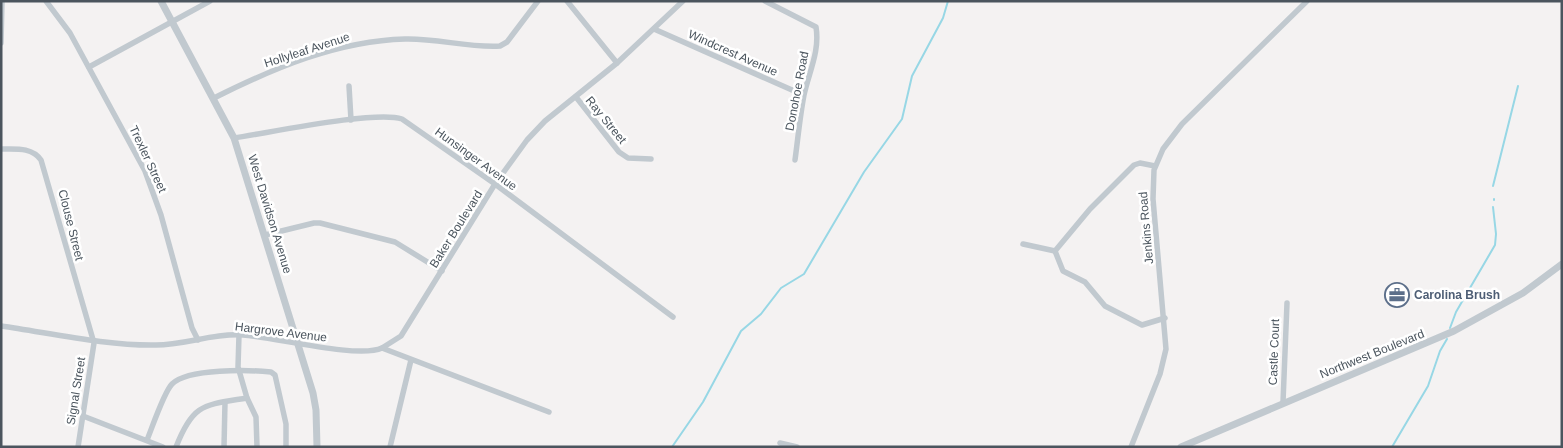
<svg xmlns="http://www.w3.org/2000/svg" width="1563" height="448" font-family="Arial,sans-serif">
  <rect width="100%" height="100%" fill="#f4f2f2"/>
  <g fill="none" stroke-linecap="round" stroke-linejoin="round">
    <!-- stream -->
    <g stroke="#97d7e5" stroke-width="2">
      <polyline points="1493,186 1518,86"/>
      <polyline points="1494,199 1494,200"/>
      <polyline points="1450,328 1456,312 1495,245 1496,234 1493,207"/>
      <polyline points="672,447 703,402 741,331 761,314 781,288 804,274 864,172 902,119 912,76 943,18 948,1"/>
      <polyline points="1392,447 1428,386 1440,351 1447,339"/>
    </g>
    <!-- minor -->
    <g stroke="#c1c9cf" stroke-width="5.5">
      <polyline points="46,1 70,33 145,171 161,215 192,328 198,340"/>
      <polyline points="567,1 617,63"/>
      <path d="M765,1l51,26c4,24 -7,45 -12,68 -4,21 -6,43 -9,65"/>
      <polyline points="654,29 792,90 804,93"/>
      <polyline points="1,43 2,1"/>
      <polyline points="89,67 210,1"/>
      <polyline points="349,86 351,120"/>
      <polyline points="576,97 619,152 628,158 651,159"/>
      <path d="M214,98c60,-30 123,-57 191,-59 32,-1 63,9 95,7l7,-4 31,-41"/>
      <path d="M234,138c34,-5 142,-28 168,-19l93,65 178,133"/>
      <path d="M1,149c15,0 31,-2 40,11l53,183 -16,104"/>
      <polyline points="265,235 314,223 320,223 395,242 442,271"/>
      <polyline points="1023,244 1055,251 1090,209 1134,165 1140,163 1155,166"/>
      <polyline points="1055,251 1063,271 1085,282 1105,306 1142,325 1165,318"/>
      <path d="M1,326c49,7 107,20 155,19 29,0 57,-12 87,-10 31,2 115,24 139,13l167,64"/>
      <polyline points="239,335 238,367 247,398 256,417 257,447"/>
      <polyline points="382,348 401,336 495,184 527,140 545,121 617,63 683,1"/>
      <polyline points="1283,402 1287,303"/>
      <polyline points="83,416 163,447"/>
      <path d="M147,440c5,-12 17,-48 25,-56 16,-16 78,-14 99,-12l4,3 11,49v23"/>
      <polyline points="780,443 797,447"/>
      <path d="M176,447c17,-44 28,-42 71,-49"/>
      <polyline points="224,447 225,402"/>
      <polyline points="390,447 411,360"/>
      <polyline points="1131,447 1160,374 1166,349 1153,199 1154,170 1163,149 1182,124 1307,1"/>
    </g>
    <!-- tertiary -->
    <g stroke="#c1c9cf" stroke-width="7">
      <polyline points="161,1 234,138 313,393 316,410 317,447"/>
      <polyline points="1181,447 1454,331 1523,293 1562,264"/>
    </g>
  </g>
  <!-- icons -->
  <defs>
    <symbol id="office-ring" viewBox="-11 -11 22 22"><circle r="9.5" fill="#fff" stroke="#5c6f8a" stroke-width="1.5"/><path d="M-6-3h4V-5.5h4V-3h4V5H-6ZM-1-4.5V-3h2v-1.5ZM-6 0V1H6V0Z" fill="#5c6f8a"/></symbol>
  </defs>
  <g fill-rule="evenodd">
    <use href="#office-ring" x="1383" y="281" width="28" height="28"/>
  </g>
  <g text-anchor="middle" stroke-width="5" stroke-linejoin="round" paint-order="stroke">
    <!-- street labels -->
    <g font-size="12" fill="#4b555e" stroke="#fff">
      <text transform="translate(307 50) rotate(-18)" y="4">Hollyleaf Avenue</text>
      <text transform="translate(733 53) rotate(24)" y="4">Windcrest Avenue</text>
      <text transform="translate(797 91) rotate(-79)" y="4">Donohoe Road</text>
      <text transform="translate(606 120) rotate(51)" y="4">Ray Street</text>
      <text transform="translate(148 159) rotate(65)" y="4">Trexler Street</text>
      <text transform="translate(476 159) rotate(36)" y="4">Hunsinger Avenue</text>
      <text transform="translate(270 214) rotate(73)" y="4">West Davidson Avenue</text>
      <text transform="translate(71 225) rotate(76)" y="4">Clouse Street</text>
      <text transform="translate(1146 228) rotate(-95)" y="4">Jenkins Road</text>
      <text transform="translate(456 229) rotate(-58)" y="4">Baker Boulevard</text>
      <text transform="translate(281 332) rotate(7)" y="4">Hargrove Avenue</text>
      <text transform="translate(1274 352) rotate(-88)" y="4">Castle Court</text>
      <text transform="translate(1372 354) rotate(-22)" y="4">Northwest Boulevard</text>
      <text transform="translate(76 391) rotate(-81)" y="4">Signal Street</text>
    </g>
    <!-- service labels -->
    <g font-size="12" font-weight="bold" fill="#4e5e75" stroke="#fff" text-anchor="start">
      <text x="1414" y="299">Carolina Brush</text>
    </g>
  </g>
  <!-- border -->
  <rect width="1563" height="448" fill="none" stroke="#4b555e" stroke-width="5"/>
</svg>
